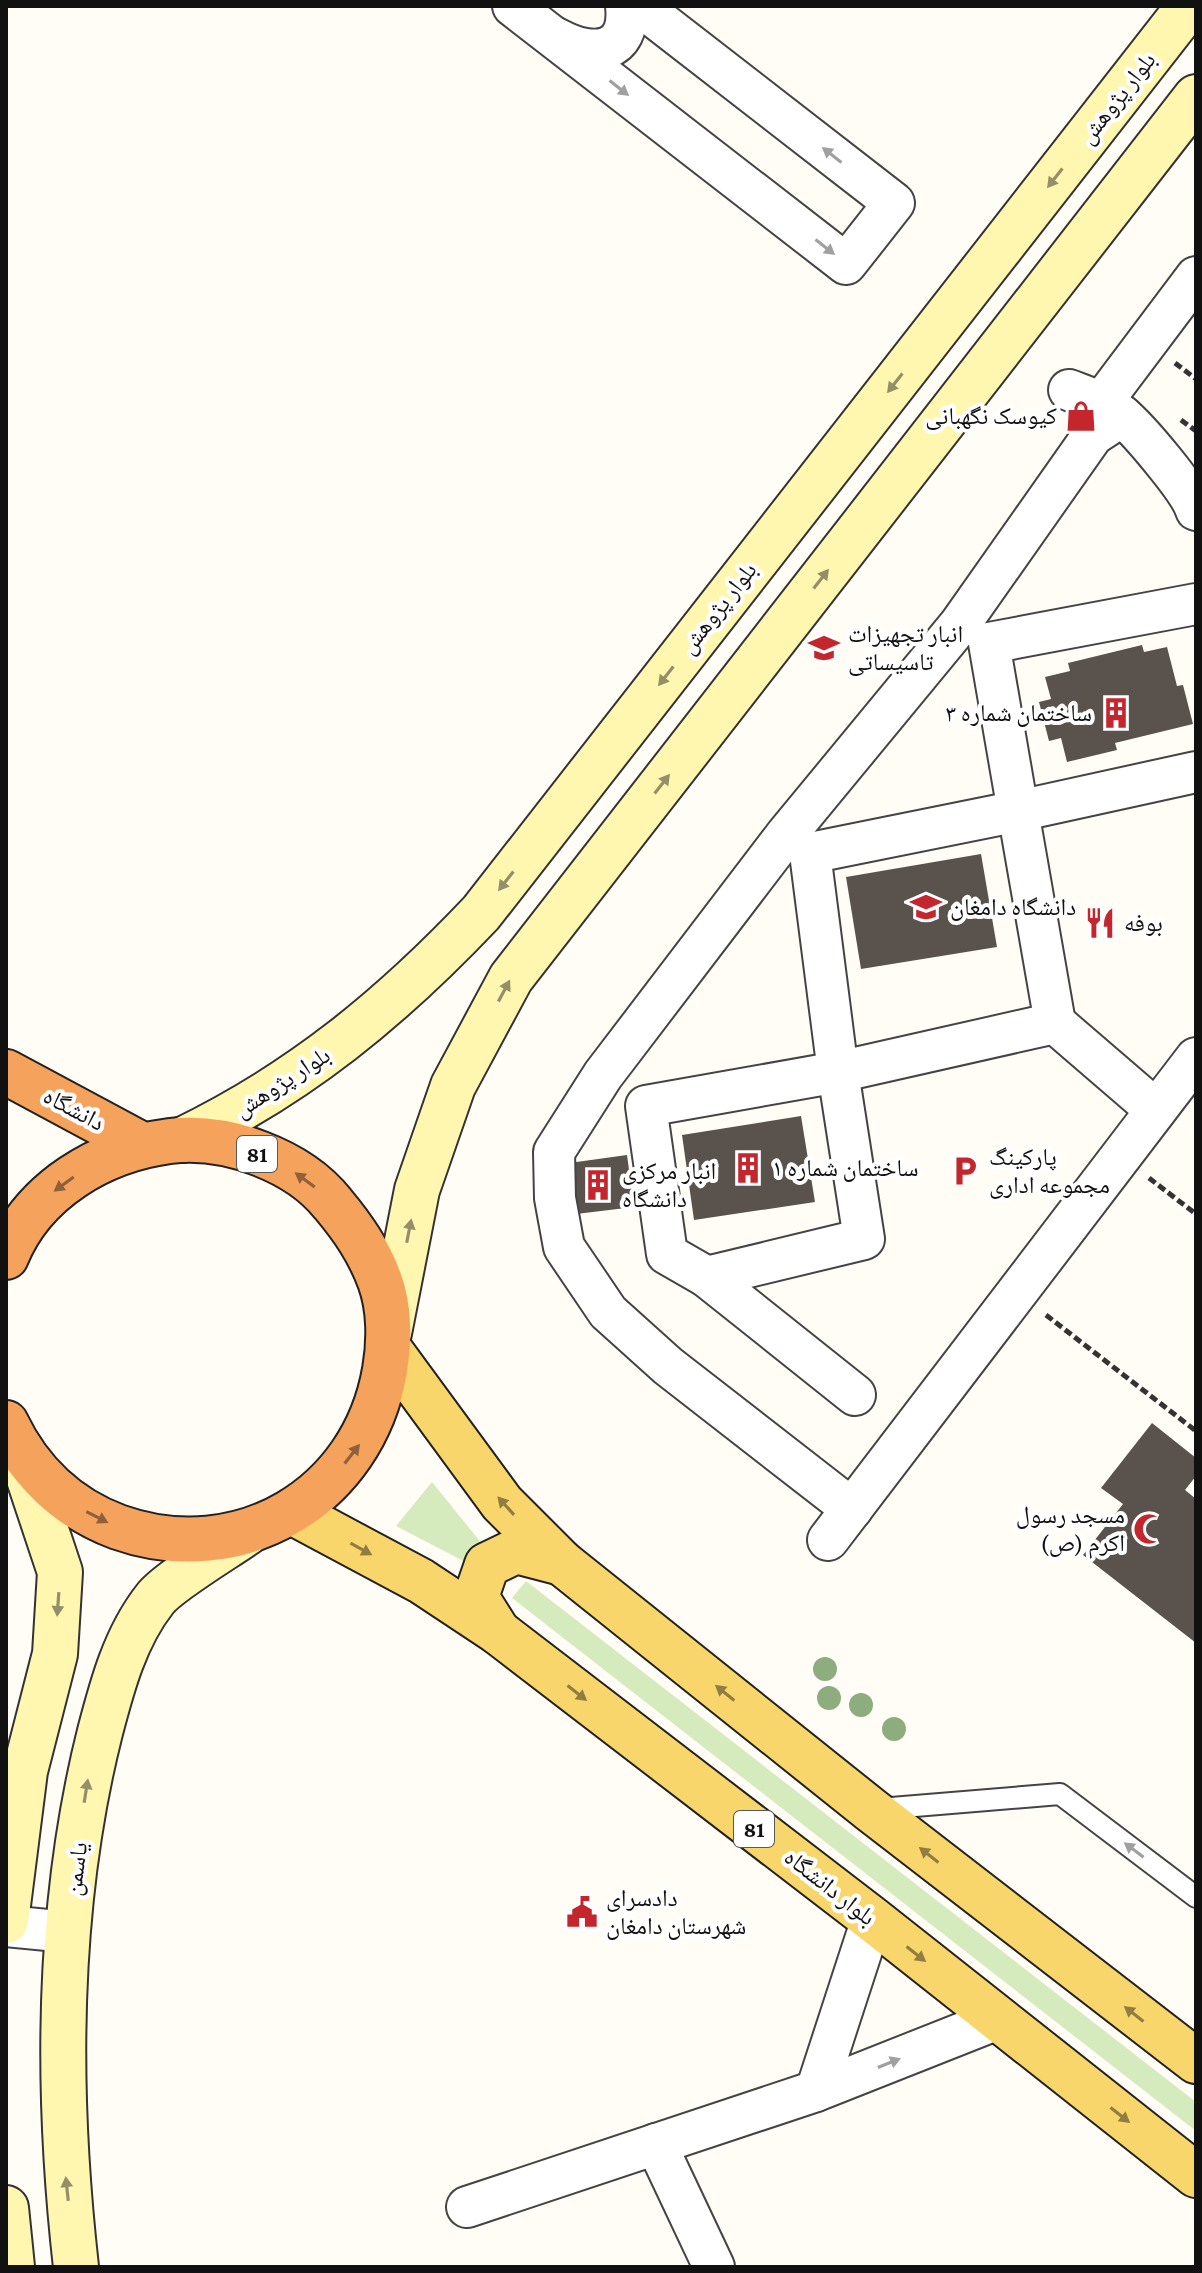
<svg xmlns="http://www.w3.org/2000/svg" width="1202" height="2273" font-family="'Crimson Pro','Noto Naskh Arabic',serif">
  <rect width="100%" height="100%" fill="#fffdf5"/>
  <!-- green -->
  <g fill="#d5ebbd">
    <polygon points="432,1482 487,1550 473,1566 396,1526"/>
    <polygon points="526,1581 1196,2102 1196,2131 512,1598"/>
  </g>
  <!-- building -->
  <g fill="#5a524d">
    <polygon points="1142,645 1144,652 1167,647 1177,686 1183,685 1193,724 1115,743 1117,750 1067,762 1061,738 1049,741 1039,702 1051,699 1045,677 1070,671 1068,663"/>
    <polygon points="981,854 997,947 861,969 846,877"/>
    <polygon points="801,1116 815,1202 694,1220 682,1135"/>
    <polygon points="627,1155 634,1207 568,1215 562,1164"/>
    <polygon points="1152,1423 1196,1458 1196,1476 1185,1490 1196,1499 1196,1643 1083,1555 1123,1504 1101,1488"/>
  </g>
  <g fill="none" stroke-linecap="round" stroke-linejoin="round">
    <defs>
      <polyline id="lane" points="879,1809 1060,1794 1196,1897"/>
      <g id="street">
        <polyline points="513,6 846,264 894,203 640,6"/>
        <path d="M558,39c35,19 73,15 68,-33"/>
        <path d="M1069,390c18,7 37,13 52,25 18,15 69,75 75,95"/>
        <polyline points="1102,402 1196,277"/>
        <polyline points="1055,1023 1018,811 1196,772"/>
        <polyline points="707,1277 864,1239 838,1072 1055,1023 1156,1110"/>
        <polyline points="855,1395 707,1277 667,1254 646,1106 838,1072 810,853 1018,811 989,643 1196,604"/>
        <polyline points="852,1509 668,1366 608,1312 564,1247 555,1198 554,1152 603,1075 786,835 960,624 1093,435 1122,416"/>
        <polyline points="828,1540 1196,1058"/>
        <polyline points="6,1926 68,1932"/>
        <polyline points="816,2091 872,1919"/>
        <polyline points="656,2144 714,2267"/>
        <polyline points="467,2207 816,2091 998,2019"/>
      </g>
      <g id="secondary">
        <path d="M182,1140c118,-57 209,-132 299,-227l708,-907"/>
        <polyline points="389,1333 417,1190 453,1086 511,978 1196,97"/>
        <polyline points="6,1921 25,1771 55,1654 60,1572 19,1449"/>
        <polyline points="6,2208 12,2267"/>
        <path d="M76,2267c-20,-177 -20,-361 24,-535 12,-46 25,-95 55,-133 13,-17 72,-52 93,-67"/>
      </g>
      <g id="primary">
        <polyline points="389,1349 502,1503 562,1563 871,1810 1196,2061"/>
        <polyline points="292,1512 421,1581 498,1632 872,1919 1196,2175"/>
        <polyline points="498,1632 476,1597 487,1565 516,1551 562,1563"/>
      </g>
      <g id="highway">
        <polyline points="6,1072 142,1145"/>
        <path d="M6,1257c27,-67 95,-107 164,-116 56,-7 128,19 163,63 20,24 36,47 47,77 10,27 10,61 5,89 -22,128 -146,200 -267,157 -51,-19 -89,-56 -112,-104"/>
      </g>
    </defs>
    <!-- lane casing -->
    <use href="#lane" stroke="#444" stroke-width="24"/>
    <!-- street casing -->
    <use href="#street" stroke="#444" stroke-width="44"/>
    <!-- secondary casing -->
    <use href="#secondary" stroke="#333" stroke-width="48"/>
    <!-- primary casing -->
    <use href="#primary" stroke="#222" stroke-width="48"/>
    <!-- highway casing -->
    <use href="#highway" stroke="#222" stroke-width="48"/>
    <!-- path -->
    <g stroke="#333" stroke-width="5" stroke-dasharray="8 4" stroke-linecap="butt">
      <polyline points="1175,363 1196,379"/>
      <polyline points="1181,420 1196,431"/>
      <polyline points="1149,1178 1196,1214"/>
      <polyline points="1046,1315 1196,1431"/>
    </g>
    <!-- lane -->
    <use href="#lane" stroke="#fff" stroke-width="20"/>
    <!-- street -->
    <use href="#street" stroke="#fff" stroke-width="40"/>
    <!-- secondary -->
    <use href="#secondary" stroke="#fff6b0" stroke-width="44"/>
    <!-- primary -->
    <use href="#primary" stroke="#f9d66b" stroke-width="44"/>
    <!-- highway -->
    <use href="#highway" stroke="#f5a25d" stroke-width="44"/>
  </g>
  <!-- trees -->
  <g fill="#8dad7f">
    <circle cx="825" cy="1669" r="12"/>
    <circle cx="829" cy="1698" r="12"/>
    <circle cx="861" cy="1705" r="12"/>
    <circle cx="894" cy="1729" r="12"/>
  </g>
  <!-- one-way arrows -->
  <defs><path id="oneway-solid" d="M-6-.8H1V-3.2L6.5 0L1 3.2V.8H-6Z" transform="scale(2)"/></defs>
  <g fill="#a0a0a0">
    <use href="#oneway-solid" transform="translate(619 88) rotate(38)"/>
    <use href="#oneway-solid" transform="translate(832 155) rotate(-142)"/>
    <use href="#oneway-solid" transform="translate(825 247) rotate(38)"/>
    <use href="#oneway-solid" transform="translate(1134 1850) rotate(-143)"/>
    <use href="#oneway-solid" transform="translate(889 2063) rotate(-22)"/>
  </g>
  <g fill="#948f68">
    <use href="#oneway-solid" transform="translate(1055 178) rotate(128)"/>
    <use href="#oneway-solid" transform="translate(895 383) rotate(128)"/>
    <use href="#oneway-solid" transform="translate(821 579) rotate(-52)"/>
    <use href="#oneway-solid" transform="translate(666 676) rotate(128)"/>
    <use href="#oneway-solid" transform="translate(662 784) rotate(-52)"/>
    <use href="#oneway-solid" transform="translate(506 881) rotate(128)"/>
    <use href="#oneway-solid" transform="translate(504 991) rotate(-62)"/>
    <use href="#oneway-solid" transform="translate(409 1231) rotate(-79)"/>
    <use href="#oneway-solid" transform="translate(58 1604) rotate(94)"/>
    <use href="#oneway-solid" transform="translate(86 1791) rotate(-81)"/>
    <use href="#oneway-solid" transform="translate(67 2189) rotate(-96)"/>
  </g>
  <g fill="#8e613b">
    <use href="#oneway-solid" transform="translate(305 1180) rotate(-144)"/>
    <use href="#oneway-solid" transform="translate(64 1184) rotate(144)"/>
    <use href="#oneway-solid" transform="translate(352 1454) rotate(-52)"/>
    <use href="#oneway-solid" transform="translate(97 1517) rotate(27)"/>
  </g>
  <g fill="#917d42">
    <use href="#oneway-solid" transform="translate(506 1506) rotate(-132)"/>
    <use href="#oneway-solid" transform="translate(361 1549) rotate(29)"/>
    <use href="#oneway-solid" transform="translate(577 1693) rotate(38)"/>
    <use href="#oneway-solid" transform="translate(725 1693) rotate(-141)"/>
    <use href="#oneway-solid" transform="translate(929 1855) rotate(-142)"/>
    <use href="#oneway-solid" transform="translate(916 1954) rotate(38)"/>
    <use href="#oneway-solid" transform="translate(1134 2014) rotate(-142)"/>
    <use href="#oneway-solid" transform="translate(1120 2115) rotate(38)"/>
  </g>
  <!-- icons -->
  <defs>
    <symbol id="shop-bare" viewBox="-9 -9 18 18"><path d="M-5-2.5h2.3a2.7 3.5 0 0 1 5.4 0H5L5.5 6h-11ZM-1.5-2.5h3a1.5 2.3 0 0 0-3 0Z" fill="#c4262e" stroke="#fff" stroke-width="2.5" paint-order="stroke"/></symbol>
    <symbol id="school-bare" viewBox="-9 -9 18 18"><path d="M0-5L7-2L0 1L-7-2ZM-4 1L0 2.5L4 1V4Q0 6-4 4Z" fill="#c4262e" stroke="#fff" stroke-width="2.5" paint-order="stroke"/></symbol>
    <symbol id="building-bare" viewBox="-9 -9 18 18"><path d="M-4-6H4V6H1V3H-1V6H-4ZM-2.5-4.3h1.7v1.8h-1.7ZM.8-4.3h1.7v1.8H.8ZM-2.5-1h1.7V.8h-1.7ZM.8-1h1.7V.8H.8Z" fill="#c4262e" stroke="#fff" stroke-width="2.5" paint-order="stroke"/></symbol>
    <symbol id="university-bare" viewBox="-9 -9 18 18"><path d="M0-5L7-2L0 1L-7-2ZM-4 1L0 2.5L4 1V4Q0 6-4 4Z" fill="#c4262e" stroke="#fff" stroke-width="2.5" paint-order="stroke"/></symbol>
    <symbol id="restaurant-bare" viewBox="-9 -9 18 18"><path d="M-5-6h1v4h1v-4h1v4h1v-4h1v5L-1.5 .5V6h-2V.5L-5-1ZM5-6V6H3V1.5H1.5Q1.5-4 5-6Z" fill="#c4262e" stroke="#fff" stroke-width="2.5" paint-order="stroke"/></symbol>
    <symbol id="parking-bare" viewBox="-9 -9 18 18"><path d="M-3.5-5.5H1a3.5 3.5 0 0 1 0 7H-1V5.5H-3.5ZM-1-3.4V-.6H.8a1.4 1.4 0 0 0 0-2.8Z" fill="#c4262e" stroke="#fff" stroke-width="2.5" paint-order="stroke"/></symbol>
    <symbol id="mosque-bare" viewBox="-9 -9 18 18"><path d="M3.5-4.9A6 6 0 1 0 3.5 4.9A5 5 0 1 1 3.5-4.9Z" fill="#c4262e" stroke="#fff" stroke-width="2.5" paint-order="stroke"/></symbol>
    <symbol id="civic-bare" viewBox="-9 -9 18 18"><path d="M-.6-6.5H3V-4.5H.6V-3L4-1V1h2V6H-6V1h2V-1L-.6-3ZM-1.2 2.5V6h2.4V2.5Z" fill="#c4262e" stroke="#fff" stroke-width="2.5" paint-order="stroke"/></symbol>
  </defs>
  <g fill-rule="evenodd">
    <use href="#shop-bare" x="1059" y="394" width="44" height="44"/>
    <use href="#school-bare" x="802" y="626" width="44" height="44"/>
    <use href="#building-bare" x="1094" y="691" width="44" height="44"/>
    <use href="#university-bare" x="904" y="885" width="44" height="44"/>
    <use href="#restaurant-bare" x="1078" y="901" width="44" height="44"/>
    <use href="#building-bare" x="726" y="1146" width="44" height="44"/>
    <use href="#parking-bare" x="943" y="1149" width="44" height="44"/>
    <use href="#building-bare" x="576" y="1163" width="44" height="44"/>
    <use href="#mosque-bare" x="1127" y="1507" width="44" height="44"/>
    <use href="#civic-bare" x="560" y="1890" width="44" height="44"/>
  </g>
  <g text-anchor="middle" stroke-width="8" stroke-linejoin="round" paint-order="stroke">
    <!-- shield labels -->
    <g fill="#fff" stroke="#585858" stroke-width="2">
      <rect x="237" y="1136" width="40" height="36" rx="6"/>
      <rect x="734" y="1811" width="40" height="36" rx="6"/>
    </g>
    <g font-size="22" font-weight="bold" fill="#111">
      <text x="257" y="1162">81</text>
      <text x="754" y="1837">81</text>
    </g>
    <!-- street labels -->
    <g font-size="24" fill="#111" stroke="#fff">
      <text transform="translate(1117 98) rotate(-52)" y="8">بلوار پژوهش</text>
      <text transform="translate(718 608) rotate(-52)" y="8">بلوار پژوهش</text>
      <text transform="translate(282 1082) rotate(-33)" y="8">بلوار پژوهش</text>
      <text transform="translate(74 1109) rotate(28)" y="8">دانشگاه</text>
      <text transform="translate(76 1869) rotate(-83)" y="8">یاسمن</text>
      <text transform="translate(830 1887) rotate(38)" y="8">بلوار دانشگاه</text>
    </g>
    <!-- poi labels -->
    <g font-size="24" fill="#111" stroke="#fff" text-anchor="start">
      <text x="1057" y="424" text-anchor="end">کیوسک نگهبانی</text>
      <text x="848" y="642">انبار تجهیزات<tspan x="848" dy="28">تاسیساتی</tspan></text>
      <text x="1092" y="721" text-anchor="end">ساختمان شماره ۳</text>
      <text x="950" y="915">دانشگاه دامغان</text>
      <text x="1124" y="931">بوفه</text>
      <text x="989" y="1165">پارکینگ<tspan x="989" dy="28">مجموعه اداری</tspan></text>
      <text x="772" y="1176">ساختمان شماره ۱</text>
      <text x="622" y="1179">انبار مرکزی<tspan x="622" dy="28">دانشگاه</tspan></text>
      <text x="1125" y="1523" text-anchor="end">مسجد رسول<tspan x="1125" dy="28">اکرم (ص)</tspan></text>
      <text x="606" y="1906">دادسرای<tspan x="606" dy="28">شهرستان دامغان</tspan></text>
    </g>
  </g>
  <!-- border -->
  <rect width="1202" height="2273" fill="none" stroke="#111111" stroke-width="16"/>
</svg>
